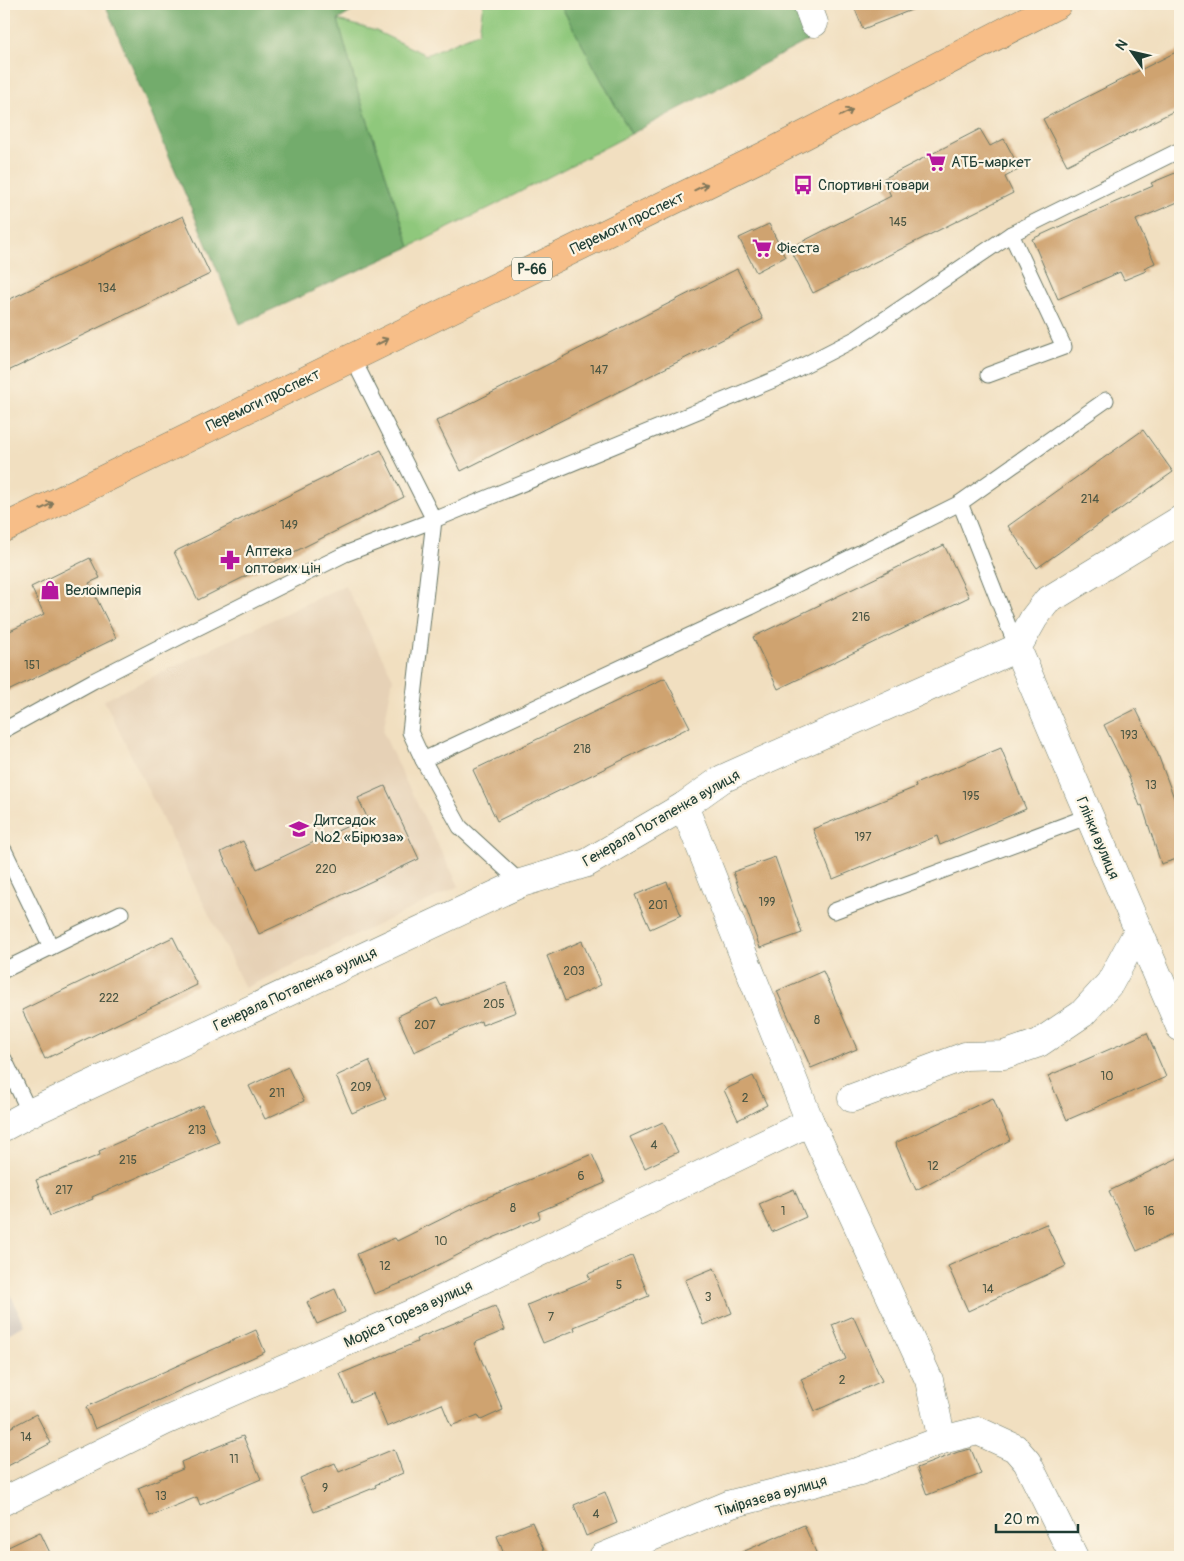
<svg xmlns="http://www.w3.org/2000/svg" width="1184" height="1561" font-family="Pangolin,sans-serif">
  <rect width="100%" height="100%" fill="#fcf5e5"/>
  <filter id="ink" filterUnits="userSpaceOnUse"><feTurbulence type="fractalNoise" baseFrequency=".02" numOctaves="2"/><feDisplacementMap in="SourceGraphic" scale="10" xChannelSelector="R" yChannelSelector="G"/><feConvolveMatrix kernelMatrix="1 2 1 2 8 2 1 2 1" color-interpolation-filters="sRGB"/></filter>
  <filter id="wash" filterUnits="userSpaceOnUse"><feTurbulence type="fractalNoise" baseFrequency=".0096" numOctaves="4" result="noise"/><feDisplacementMap in="SourceGraphic" scale="20" xChannelSelector="R" yChannelSelector="G"/><feGaussianBlur stdDeviation="1.12" result="paint"/><feColorMatrix in="noise" values="0 0 0 0 0 0 0 0 0 0 0 0 0 0 0 0 0 1.4 0 .05"/><feComposite in="paint" operator="in"/></filter>
  <g filter="url(#wash)">
    <rect width="100%" height="100%" fill="#f1dfc0"/>
    <!-- built -->
    <polygon fill="#e6d1b6" points="345,585 393,678 383,732 401,772 459,886 245,988 104,700"/>
    <!-- industrial -->
    <polygon fill="#ccc2b9" points="4,1281 25,1325 4,1336"/>
    <!-- green -->
    <polygon fill="#8fc87c" stroke="#578258" points="483,4 560,4 631,134 493,206 410,247 357,89 338,20 376,31 426,55 479,32"/>
    <!-- forest -->
    <g fill="#73ac6c" stroke="#497450">
      <polygon points="105,4 364,4 338,20 357,89 410,247 240,324"/>
      <polygon points="560,4 795,4 809,40 631,134"/>
    </g>
    <g id="blocks">
      <!-- building -->
      <g fill="#cfa370">
        <polygon points="853,4 923,4 924,5 863,29"/>
        <polygon points="1180,50 1180,108 1067,165 1043,119"/>
        <polygon points="980,129 990,146 1004,139 1020,169 1005,177 1013,193 813,293 790,248 891,196 883,179"/>
        <polygon points="1180,171 1180,201 1136,220 1155,263 1144,268 1146,271 1124,280 1120,272 1058,299 1032,239 1076,219 1153,186 1151,183"/>
        <polygon points="183,216 210,274 4,373 4,302"/>
        <polygon points="769,224 785,257 756,272 739,238"/>
        <polygon points="737,269 763,319 461,471 436,421"/>
        <polygon points="1143,430 1173,472 1037,568 1008,526"/>
        <polygon points="381,450 404,497 198,600 174,552"/>
        <polygon points="944,545 969,597 778,689 753,637"/>
        <polygon points="90,558 100,578 89,583 116,638 4,693 4,634 44,614 31,587"/>
        <polygon points="665,678 690,727 497,821 473,770"/>
        <polygon points="1136,709 1157,752 1180,814 1180,858 1161,864 1142,805 1140,806 1127,772 1104,725"/>
        <polygon points="1001,748 1026,809 940,845 937,836 833,879 813,829 916,787 915,784"/>
        <polygon points="385,786 419,859 259,934 221,852 243,841 257,869 367,817 358,798"/>
        <polygon points="775,857 802,933 760,948 733,872"/>
        <polygon points="667,882 681,915 650,929 635,895"/>
        <polygon points="173,937 197,985 45,1059 22,1010"/>
        <polygon points="582,941 601,985 565,1001 547,956"/>
        <polygon points="823,971 857,1049 811,1068 777,991"/>
        <polygon points="506,983 516,1012 482,1025 481,1021 414,1052 398,1016 437,998 441,1006"/>
        <polygon points="1147,1033 1166,1077 1067,1120 1048,1076"/>
        <polygon points="369,1061 386,1099 352,1113 336,1076"/>
        <polygon points="288,1067 304,1101 265,1119 249,1086"/>
        <polygon points="753,1076 767,1105 738,1120 724,1090"/>
        <polygon points="993,1098 1010,1140 916,1190 895,1143"/>
        <polygon points="203,1105 219,1142 92,1197 93,1199 50,1216 36,1180 100,1155 99,1151"/>
        <polygon points="663,1122 678,1152 645,1168 630,1137"/>
        <polygon points="592,1154 605,1183 538,1212 540,1218 481,1243 409,1280 374,1294 357,1254 395,1238 397,1241 476,1202"/>
        <polygon points="1180,1157 1180,1231 1137,1251 1109,1191"/>
        <polygon points="794,1189 806,1217 772,1232 759,1204"/>
        <polygon points="1046,1224 1066,1266 968,1311 948,1266"/>
        <polygon points="632,1256 649,1296 574,1327 575,1330 543,1343 527,1305 590,1279 588,1274"/>
        <polygon points="714,1268 732,1313 703,1325 685,1280"/>
        <polygon points="335,1289 345,1312 317,1324 307,1302"/>
        <polygon points="495,1306 505,1330 474,1343 503,1410 481,1420 478,1415 451,1426 442,1404 387,1427 373,1393 352,1402 340,1374 417,1342 416,1339"/>
        <polygon points="853,1316 882,1381 815,1411 801,1379 846,1359 832,1325"/>
        <polygon points="256,1330 265,1352 95,1429 86,1407"/>
        <polygon points="36,1414 51,1443 4,1468 4,1431"/>
        <polygon points="243,1436 261,1479 200,1505 197,1497 150,1516 138,1488 183,1469 181,1462"/>
        <polygon points="394,1449 403,1473 375,1485 376,1487 314,1512 300,1478 335,1463 339,1472"/>
        <polygon points="971,1449 981,1474 927,1495 917,1468 958,1452"/>
        <polygon points="605,1492 617,1523 586,1536 574,1505"/>
        <polygon points="532,1522 547,1557 505,1557 497,1536"/>
        <polygon points="804,1525 818,1557 731,1557"/>
        <polygon points="40,1532 52,1557 4,1557 4,1549"/>
      </g>
    </g>
  </g>
  <g filter="url(#ink)">
    <use href="#blocks" fill-opacity="0" stroke="#687665" stroke-width="1"/>
    <g fill="none" stroke-linecap="round" stroke-linejoin="round">
      <defs>
        <g id="service">
          <polyline points="352,357 434,520 410,732 423,760 460,827 521,883"/>
          <polyline points="988,375 1064,347 1011,234"/>
          <polyline points="960,503 1017,648"/>
          <polyline points="4,730 93,681 195,629 345,554 434,520 783,376 857,338 1011,234 1180,150"/>
          <polyline points="423,760 751,607 960,503 1106,400"/>
          <polyline points="4,850 51,947"/>
          <polyline points="834,911 1089,816"/>
          <polyline points="4,970 121,913"/>
          <polyline points="4,1059 30,1113"/>
        </g>
        <g id="minor">
          <polyline points="807,4 814,23"/>
          <polyline points="1017,648 1180,1027"/>
          <polyline points="684,806 810,1122 929,1380 942,1440"/>
          <polyline points="852,1098 965,1056 1004,1055 1039,1043 1082,1014 1110,983 1138,931"/>
          <polyline points="4,1127 30,1113 521,883 587,863 684,806 722,779 1017,648 1034,618 1047,601 1180,520"/>
          <polyline points="4,1501 163,1422 415,1312 810,1122"/>
          <polyline points="603,1557 731,1504 860,1471 942,1440 978,1431 1015,1448 1027,1462 1074,1557"/>
        </g>
        <polyline id="primary" points="4,528 768,154 1058,4"/>
      </defs>
      <!-- service casing -->
      <use href="#service" stroke="#687665" stroke-width="17"/>
      <!-- minor casing -->
      <use href="#minor" stroke="#687665" stroke-width="29"/>
      <!-- primary casing -->
      <use href="#primary" stroke="#687665" stroke-width="29"/>
      <!-- service -->
      <use href="#service" stroke="#fff" stroke-width="15"/>
      <!-- minor -->
      <use href="#minor" stroke="#fff" stroke-width="28"/>
      <!-- primary -->
      <use href="#primary" stroke="#f7be88" stroke-width="28"/>
    </g>
    <!-- one-way arrows -->
    <defs><path id="oneway-shaft" d="M-6 0H5M1.5-3L5.5 0L1.5 3" fill="none" stroke-width="1.6" stroke-linecap="round" stroke-linejoin="round" transform="scale(1.25)"/></defs>
    <g stroke="#80775a">
      <use href="#oneway-shaft" transform="translate(846 113) rotate(-27)"/>
      <use href="#oneway-shaft" transform="translate(701 187) rotate(-26)"/>
      <use href="#oneway-shaft" transform="translate(382 342) rotate(-26)"/>
      <use href="#oneway-shaft" transform="translate(47 506) rotate(-26)"/>
    </g>
  </g>
  <!-- icons -->
  <defs>
    <symbol id="supermarket-bare" viewBox="-9 -9 18 18"><path d="M-6-5.5h2.5l.6 2H6L4.5 2H-2.5L-4.4-4H-6ZM-1.5 3.2a1.3 1.3 0 1 0 .1 0ZM3 3.2a1.3 1.3 0 1 0 .1 0Z" fill="#b5179e" stroke="#fcf5e5" stroke-width="2.5" paint-order="stroke"/></symbol>
    <symbol id="bus-bare" viewBox="-9 -9 18 18"><path d="M-5-6H5V4H4V6H2V4H-2V6H-4V4H-5ZM-3.5-4V0h7V-4ZM-3.5 1.2v1.5H-2V1.2ZM2 1.2v1.5H3.5V1.2Z" fill="#b5179e" stroke="#fcf5e5" stroke-width="2.5" paint-order="stroke"/></symbol>
    <symbol id="pharmacy-bare" viewBox="-9 -9 18 18"><path d="M-2-6h4v4h4v4h-4v4h-4v-4h-4v-4h4Z" fill="#b5179e" stroke="#fcf5e5" stroke-width="2.5" paint-order="stroke"/></symbol>
    <symbol id="shop-bare" viewBox="-9 -9 18 18"><path d="M-5-2.5h2.3a2.7 3.5 0 0 1 5.4 0H5L5.5 6h-11ZM-1.5-2.5h3a1.5 2.3 0 0 0-3 0Z" fill="#b5179e" stroke="#fcf5e5" stroke-width="2.5" paint-order="stroke"/></symbol>
    <symbol id="school-bare" viewBox="-9 -9 18 18"><path d="M0-5L7-2L0 1L-7-2ZM-4 1L0 2.5L4 1V4Q0 6-4 4Z" fill="#b5179e" stroke="#fcf5e5" stroke-width="2.5" paint-order="stroke"/></symbol>
  </defs>
  <g fill-rule="evenodd">
    <use href="#supermarket-bare" x="922" y="148" width="28" height="28"/>
    <use href="#bus-bare" x="789" y="171" width="28" height="28"/>
    <use href="#supermarket-bare" x="748" y="234" width="28" height="28"/>
    <use href="#pharmacy-bare" x="216" y="546" width="28" height="28"/>
    <use href="#shop-bare" x="36" y="576" width="28" height="28"/>
    <use href="#school-bare" x="285" y="815" width="28" height="28"/>
  </g>
  <g text-anchor="middle" stroke-width="4.5" stroke-linejoin="round" paint-order="stroke">
    <!-- number labels -->
    <g font-size="12" fill="#4b5643">
      <text x="898" y="226">145</text>
      <text x="107" y="292">134</text>
      <text x="599" y="374">147</text>
      <text x="1090" y="503">214</text>
      <text x="289" y="529">149</text>
      <text x="861" y="621">216</text>
      <text x="32" y="669">151</text>
      <text x="1129" y="739">193</text>
      <text x="582" y="753">218</text>
      <text x="1151" y="789">13</text>
      <text x="971" y="800">195</text>
      <text x="863" y="841">197</text>
      <text x="326" y="873">220</text>
      <text x="767" y="906">199</text>
      <text x="658" y="909">201</text>
      <text x="574" y="975">203</text>
      <text x="109" y="1002">222</text>
      <text x="494" y="1008">205</text>
      <text x="817" y="1024">8</text>
      <text x="425" y="1029">207</text>
      <text x="1107" y="1080">10</text>
      <text x="361" y="1091">209</text>
      <text x="277" y="1097">211</text>
      <text x="745" y="1102">2</text>
      <text x="197" y="1134">213</text>
      <text x="654" y="1149">4</text>
      <text x="128" y="1164">215</text>
      <text x="933" y="1170">12</text>
      <text x="581" y="1180">6</text>
      <text x="64" y="1194">217</text>
      <text x="513" y="1212">8</text>
      <text x="783" y="1215">1</text>
      <text x="1149" y="1215">16</text>
      <text x="441" y="1245">10</text>
      <text x="385" y="1270">12</text>
      <text x="619" y="1289">5</text>
      <text x="988" y="1293">14</text>
      <text x="708" y="1301">3</text>
      <text x="551" y="1321">7</text>
      <text x="842" y="1384">2</text>
      <text x="26" y="1441">14</text>
      <text x="234" y="1463">11</text>
      <text x="325" y="1492">9</text>
      <text x="161" y="1500">13</text>
      <text x="596" y="1518">4</text>
    </g>
    <!-- shield labels -->
    <rect fill="#fcf5e5" stroke="#617469" stroke-width="1" x="512" y="257.5" width="40" height="23" rx="4"/>
    <g font-size="14" font-weight="bold" fill="#1f3d34">
      <text x="532" y="274">Р-66</text>
    </g>
    <!-- poi labels -->
    <g font-size="15" fill="#1f3d34" stroke="#fcf5e5" text-anchor="start">
      <text x="951" y="167">АТБ-маркет</text>
      <text x="818" y="190">Спортивні товари</text>
      <text x="777" y="253">Фієста</text>
      <text x="245" y="556">Аптека<tspan x="245" dy="17">оптових цін</tspan></text>
      <text x="65" y="595">Велоімперія</text>
      <text x="314" y="825">Дитсадок<tspan x="314" dy="17">№2 «Бірюза»</tspan></text>
    </g>
    <!-- street labels -->
    <g font-size="15" fill="#1f3d34" stroke="#fcf5e5">
      <text transform="translate(627 223) rotate(-26)" y="5">Перемоги проспект</text>
      <text transform="translate(263 400) rotate(-26)" y="5">Перемоги проспект</text>
      <text transform="translate(661 818) rotate(-30)" y="5">Генерала Потапенка вулиця</text>
      <text transform="translate(1098 838) rotate(67)" y="5">Глінки вулиця</text>
      <text transform="translate(295 989) rotate(-25)" y="5">Генерала Потапенка вулиця</text>
      <text transform="translate(408 1314) rotate(-25)" y="5">Моріса Тореза вулиця</text>
      <text transform="translate(771 1496) rotate(-16)" y="5">Тімірязєва вулиця</text>
    </g>
  </g>
  <!-- margin -->
  <rect width="1184" height="1561" fill="none" stroke="#fcf5e5" stroke-width="20"/>
  <!-- north arrow -->
  <g transform="translate(1132 52) rotate(304)" stroke="#fcf5e5" stroke-width="4" paint-order="stroke">
  <path d="M0-4L9 19L0 12L-9 19Z" fill="#1f3d34"/>
  <text y="-8" font-size="14" font-weight="bold" text-anchor="middle" fill="#1f3d34">N</text>
  </g>
  <!-- scale -->
  <path d="M996 1524v8h82v-8" fill="none" stroke="#1f3d34" stroke-width="2.5"/>
  <text x="1004" y="1524" font-size="15" fill="#1f3d34" stroke="#fcf5e5" stroke-width="4" paint-order="stroke">20 m</text>
</svg>
